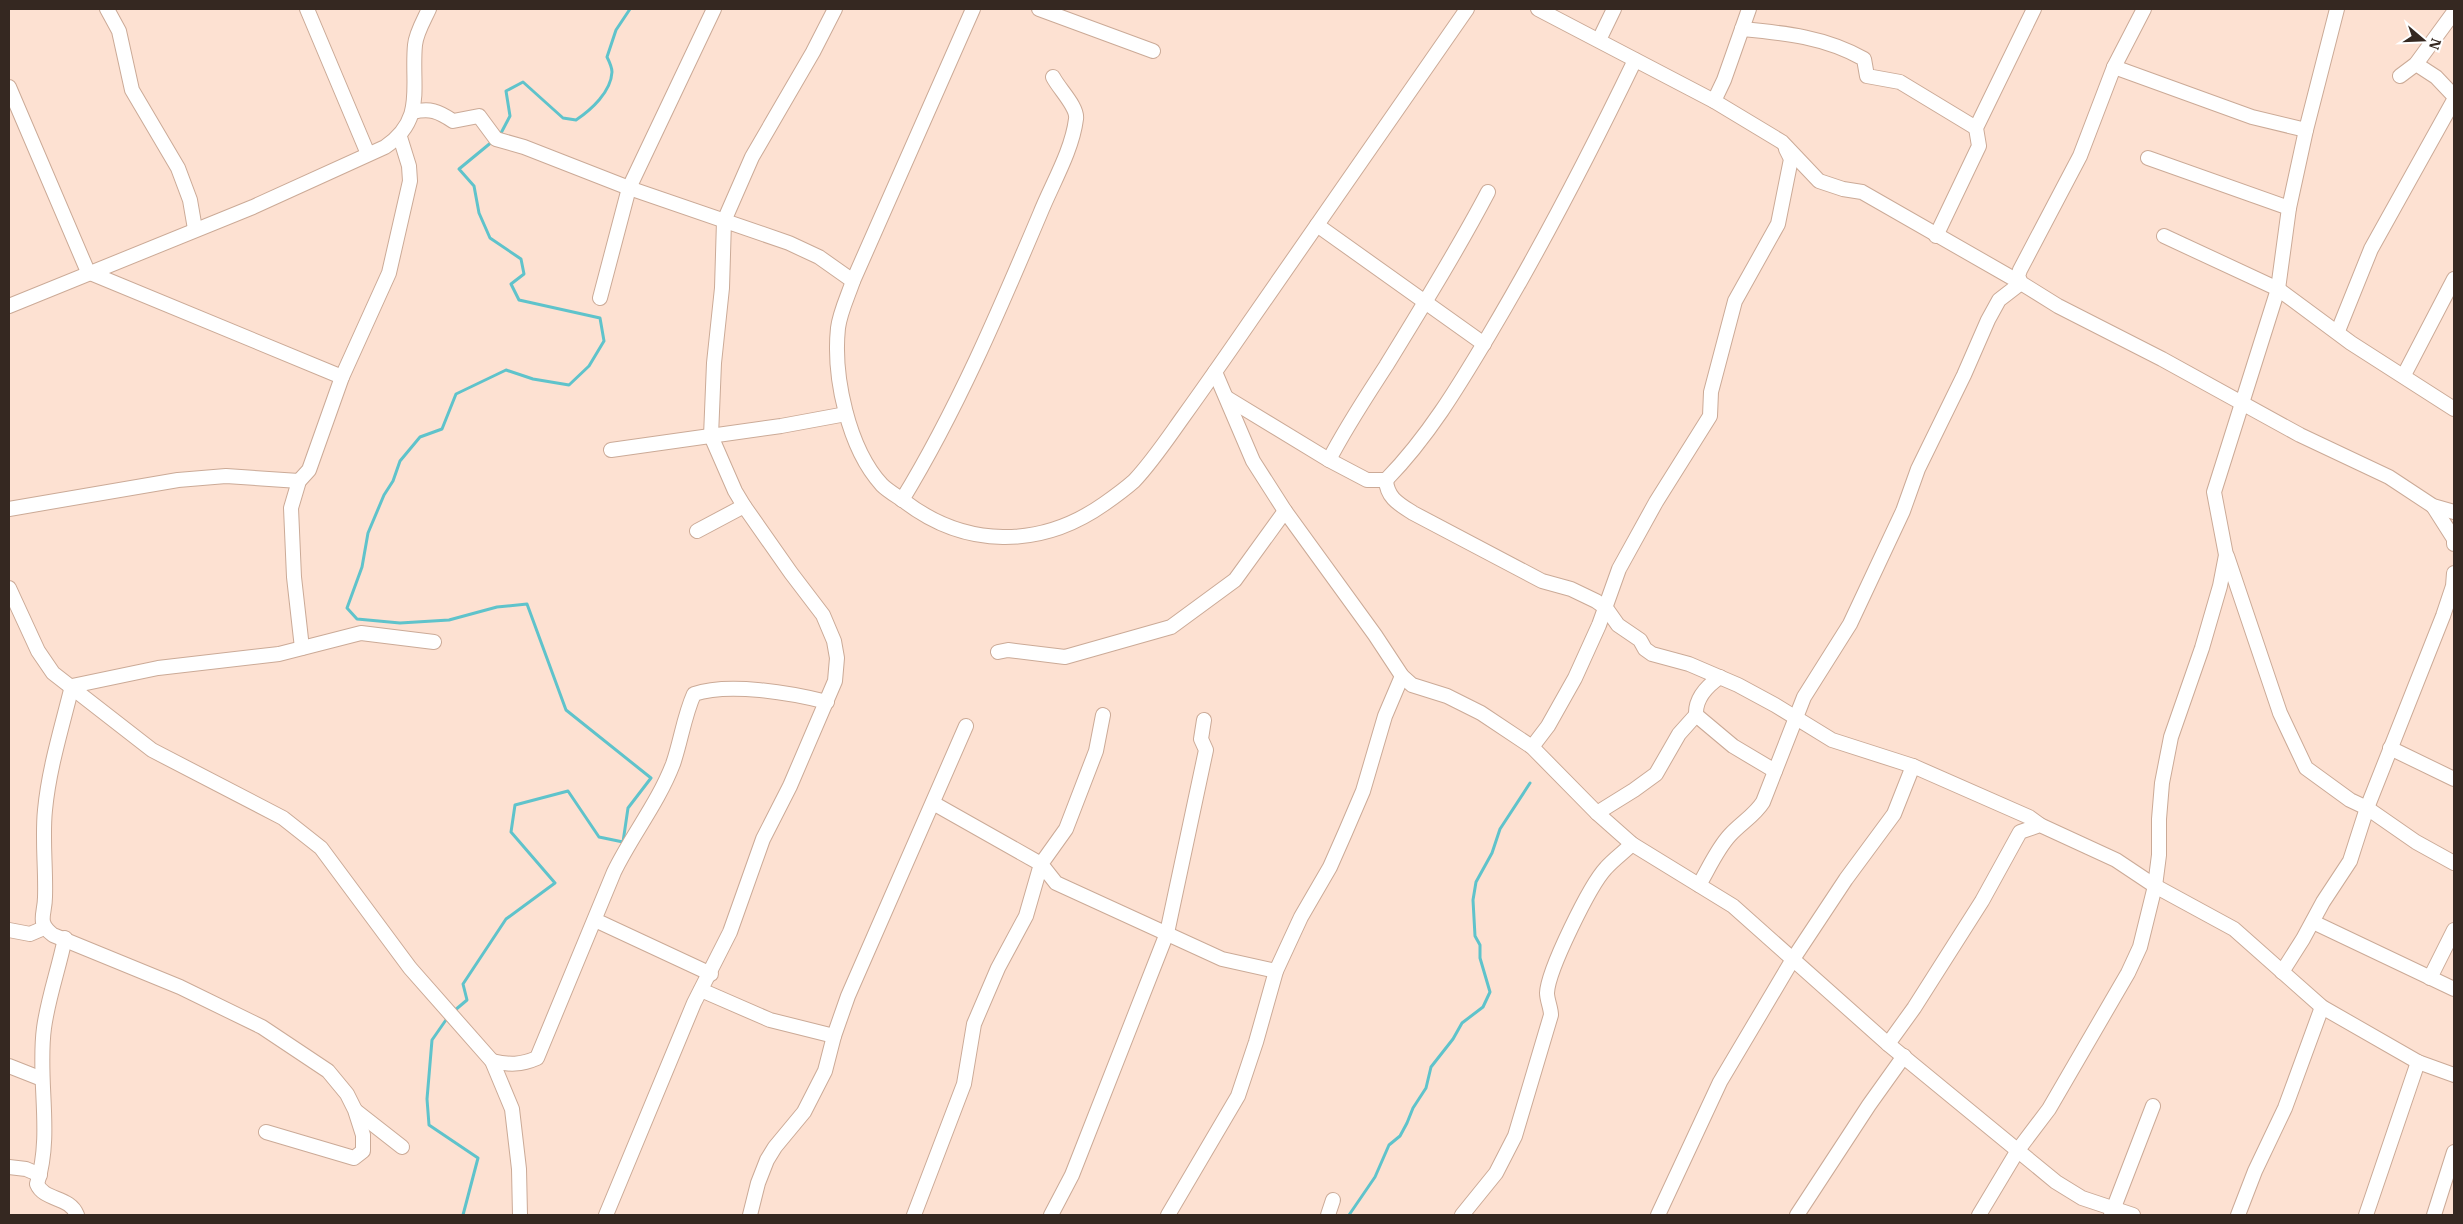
<svg xmlns="http://www.w3.org/2000/svg" width="2463" height="1224" font-family="'IBM Plex Serif',serif">
  <rect width="100%" height="100%" fill="#fde1d2"/>
  <g fill="none" stroke-linecap="round" stroke-linejoin="round">
    <!-- stream -->
    <g stroke="#5fc3cb" stroke-width="3">
      <path d="M500,135l10,-19 -4,-25 17,-9 40,36 13,2c15,-10 35,-28 36,-48 0,-5 -3,-11 -5,-15l9,-27 14,-21"/>
      <polyline points="454,1011 467,1000 463,984 506,919 555,883 511,832 515,805 568,791 599,837 623,842 628,808 651,778 566,710 527,604 497,607 449,620 400,623 357,619 347,608 362,567 368,533 384,495 393,481 400,461 420,437 442,429 456,394 506,370 533,379 569,385 589,366 604,341 600,318 519,300 511,284 524,274 521,259 490,238 479,213 474,186 459,169 493,141"/>
      <polyline points="448,1017 432,1040 427,1099 429,1125 478,1158 463,1215"/>
      <polyline points="1349,1215 1375,1177 1389,1145 1400,1136 1407,1123 1413,1108 1426,1088 1431,1067 1453,1039 1462,1023 1483,1007 1490,992 1480,958 1480,945 1475,936 1473,900 1476,882 1492,853 1500,829 1530,783"/>
    </g>
    <defs>
      <g id="minor">
        <polyline points="107,9 119,31 132,90 178,168 190,200 195,229"/>
        <polyline points="307,9 368,154"/>
        <path d="M973,9l-120,272c-5,15 -13,31 -15,47 -5,48 10,120 44,157 6,6 15,11 22,16 61,47 136,48 200,3 10,-7 21,-15 30,-23 18,-19 34,-43 49,-64 23,-32 46,-65 68,-97 72,-104 144,-208 216,-311"/>
        <polyline points="1039,9 1153,51"/>
        <path d="M1538,9l176,92 68,41 37,39 24,8 19,3 159,91 -22,17 -11,20 -24,55 -46,94 -15,42 -53,113 -46,73 -41,105c-8,13 -22,21 -33,33 -13,14 -21,33 -31,50"/>
        <polyline points="2144,9 2114,67 2080,156 2020,270 2018,276 2021,283 2058,306 2162,359 2300,435 2389,477 2433,506 2454,512"/>
        <path d="M1742,29c43,4 83,8 122,30l3,17 33,6 76,46"/>
        <polyline points="1599,40 1614,9"/>
        <polyline points="2416,64 2436,77 2454,96"/>
        <polyline points="2114,67 2252,117 2306,130"/>
        <polyline points="2400,76 2416,64 2454,12"/>
        <polyline points="9,87 88,272 342,377"/>
        <polyline points="1714,101 1724,80 1749,9"/>
        <path d="M413,112c17,-4 25,-1 40,9l26,-5 17,23 28,8 105,41 160,55 30,14 34,24"/>
        <polyline points="2148,158 2289,208"/>
        <polyline points="1317,225 1484,344"/>
        <polyline points="1936,236 1979,146 1976,128 2034,9"/>
        <polyline points="2164,236 2278,289 2351,343 2454,409"/>
        <polyline points="600,298 629,188 714,9"/>
        <path d="M9,306l244,-99 132,-60c41,-28 26,-60 30,-102 1,-12 9,-25 14,-36"/>
        <polyline points="2338,331 2371,249 2454,100"/>
        <polyline points="1215,372 1253,461 1285,511 1375,635 1402,676 1412,685 1447,696 1481,713 1532,747 1597,813 1632,844 1733,906 1888,1044 2056,1182 2082,1198 2133,1215"/>
        <polyline points="2404,375 2454,279"/>
        <path d="M1227,398l102,62 38,20h19c42,-43 72,-93 103,-145 53,-89 101,-182 146,-275"/>
        <polyline points="611,450 781,426 846,414"/>
        <path d="M1329,460c17,-33 37,-63 57,-94 35,-57 71,-115 102,-174"/>
        <path d="M1386,480c1,18 13,24 27,33l129,68 29,8 25,12 10,7 12,17 22,15 5,9 7,5 37,10 49,21 37,20 57,35 81,26 116,51 11,8"/>
        <path d="M902,500c55,-90 97,-189 138,-286 12,-30 32,-63 36,-95 2,-12 -17,-30 -23,-42"/>
        <polyline points="2433,506 2454,539 2454,544"/>
        <polyline points="9,509 178,480 226,476 299,481"/>
        <polyline points="697,531 744,506"/>
        <polyline points="2227,556 2280,713 2306,768 2350,800 2367,808 2416,842 2454,863"/>
        <polyline points="9,588 38,651 53,673 152,750 283,818 321,848 410,968 492,1061 512,1109 519,1169 520,1215"/>
        <polyline points="302,648 294,577 291,508 299,481 309,470 342,377 389,273 410,181 409,166 400,137"/>
        <polyline points="998,652 1008,650 1065,657 1171,627 1235,580 1285,511"/>
        <path d="M1720,677c-13,9 -25,21 -24,38l37,31 42,25"/>
        <polyline points="1103,715 1096,751 1066,829 1041,864 1056,883 1222,959 1276,971"/>
        <polyline points="1532,747 1548,726 1575,678 1599,625 1619,569 1656,502 1710,416 1711,392 1735,301 1778,224 1791,159 1786,149"/>
        <polyline points="2390,748 2454,779"/>
        <polyline points="1597,813 1634,790 1656,774 1679,734 1696,715"/>
        <polyline points="595,920 711,974"/>
        <polyline points="2313,922 2454,989"/>
        <polyline points="9,930 30,934 44,928"/>
        <path d="M65,938c-6,30 -17,60 -21,90 -7,51 9,106 -7,156 7,17 33,12 40,31"/>
        <polyline points="2282,972 2303,939 2323,902 2350,861 2367,808 2443,616 2453,586 2454,573"/>
        <polyline points="2430,978 2454,930"/>
        <polyline points="701,990 770,1020 834,1036"/>
        <polyline points="1888,1044 1914,1008 1982,901 2020,832 2040,825 2116,860 2155,886 2234,929 2322,1007 2418,1062 2454,1075"/>
        <path d="M492,1061c17,4 29,4 45,-3l77,-186c18,-37 44,-69 59,-108 8,-23 11,-48 21,-70 35,-12 97,-1 133,8"/>
        <polyline points="9,1066 42,1079"/>
        <polyline points="356,1111 402,1147"/>
        <path d="M266,1132l88,26 9,-7v-16l-8,-25 -8,-16 -19,-23 -66,-44 -82,-40 -127,-52c-17,-13 -8,-20 -8,-38 1,-29 -3,-58 0,-87 4,-42 17,-83 27,-124l86,-18 121,-14 82,-21 73,9"/>
        <polyline points="9,1167 26,1169 40,1175"/>
        <polyline points="606,1215 694,1003 730,932 763,839 790,786 835,681 837,658 834,641 823,615 791,573 744,506 735,491 711,436 714,363 722,288 724,221 752,157 813,52 835,9"/>
        <polyline points="750,1215 758,1183 767,1160 775,1147 804,1112 825,1071 834,1036 848,996 966,726"/>
        <polyline points="914,1215 964,1084 974,1024 998,968 1026,916 1041,864 933,803"/>
        <polyline points="1051,1215 1072,1175 1167,933 1206,750 1201,739 1204,720"/>
        <polyline points="1168,1215 1238,1096 1256,1042 1276,971 1301,917 1330,867 1345,833 1363,791 1385,716 1402,676"/>
        <polyline points="1328,1215 1333,1200"/>
        <path d="M1462,1215l34,-42 19,-37 36,-121c0,-7 -4,-15 -4,-22 1,-23 43,-108 59,-125 8,-9 18,-16 26,-24"/>
        <polyline points="1658,1215 1720,1082 1793,959 1846,879 1894,814 1913,766"/>
        <polyline points="1797,1215 1869,1105 1904,1056"/>
        <polyline points="1979,1215 2018,1150 2049,1109 2128,973 2140,947 2155,886 2159,855 2159,819 2162,783 2171,737 2202,648 2220,586 2226,555 2214,492 2278,289 2289,208 2306,130 2337,9"/>
        <polyline points="2111,1215 2153,1106"/>
        <polyline points="2238,1215 2255,1171 2285,1108 2322,1007"/>
        <polyline points="2366,1215 2418,1062"/>
        <polyline points="2434,1215 2454,1152"/>
      </g>
    </defs>
    <!-- minor casing -->
    <use href="#minor" stroke="#cbaa97" stroke-width="16"/>
    <!-- minor -->
    <use href="#minor" stroke="#fff" stroke-width="14"/>
  </g>
  <!-- border -->
  <rect width="2463" height="1224" fill="none" stroke="#352821" stroke-width="20"/>
  <!-- north arrow -->
  <g transform="translate(2423 40) rotate(109)" stroke="#ffffff" stroke-width="4" paint-order="stroke">
  <path d="M0-4L9 19L0 12L-9 19Z" fill="#352821"/>
  <text y="-8" font-size="14" font-weight="bold" text-anchor="middle" fill="#352821">N</text>
  </g>
</svg>
